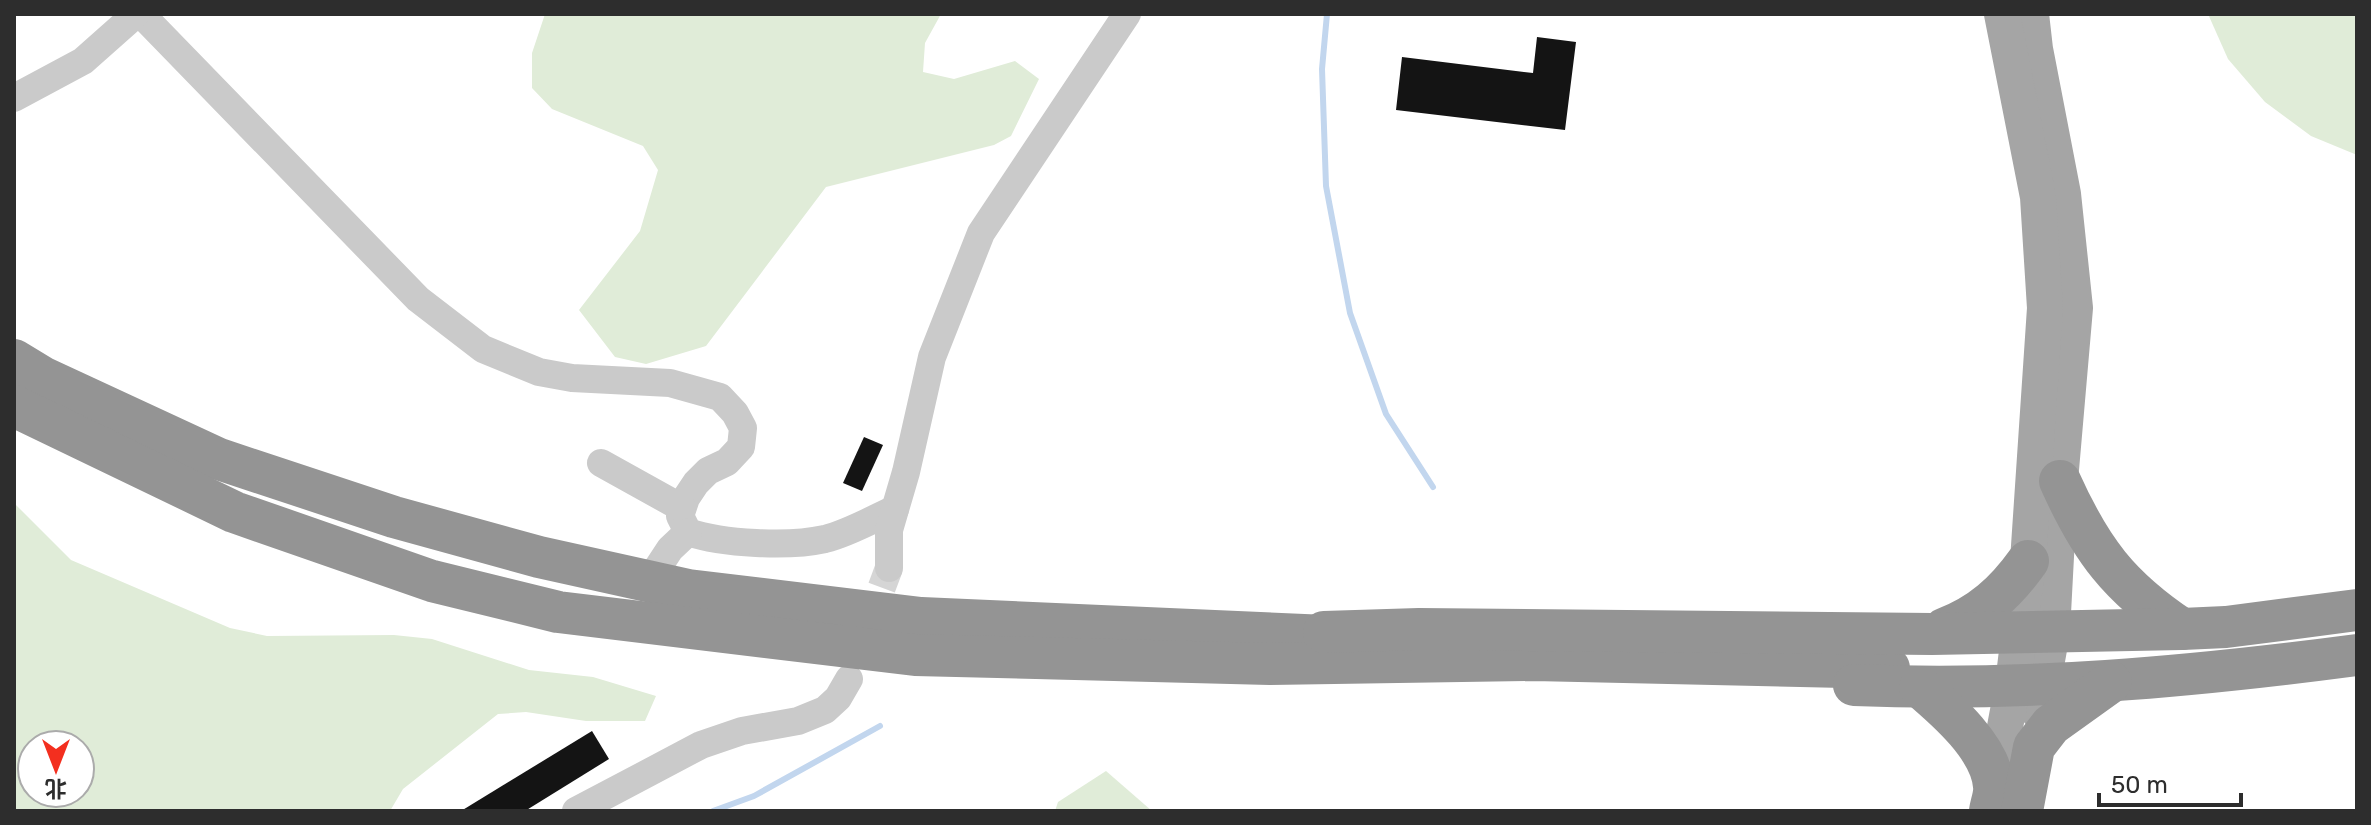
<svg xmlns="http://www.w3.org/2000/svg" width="2371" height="825" font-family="Rubik,'Noto Sans SC',sans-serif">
  <rect width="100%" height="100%" fill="#fff"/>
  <!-- green -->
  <g fill="#e0ecd8" fill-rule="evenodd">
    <polygon points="545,14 941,14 925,43 923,72 954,79 1015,61 1039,79 1011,136 994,145 826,187 706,346 646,364 615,357 579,310 640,231 658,170 643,146 552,109 532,88 532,53"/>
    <polygon points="2208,14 2357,14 2357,155 2311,136 2265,102 2228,59"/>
    <path d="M14,503l57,57 159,68 37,8 127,-1 38,4 97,31 64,7 63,19 -11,25h-59l-60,-9 -28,2 -95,75 -13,22h-376zM32,745h48v48h-48z"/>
    <polygon points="1106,771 1152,811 1055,811 1058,802"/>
  </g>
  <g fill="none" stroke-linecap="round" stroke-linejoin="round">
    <!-- stream -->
    <g stroke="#c2d6ee" stroke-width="6">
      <polyline points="1327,14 1322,69 1326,186 1350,313 1386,414 1433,487"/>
      <polyline points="713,811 754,796 880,726"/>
    </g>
  </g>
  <!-- building -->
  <g fill="#141414">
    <polygon points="1537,37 1576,42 1565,130 1396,110 1402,57 1533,73"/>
    <polygon points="864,437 883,445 862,491 843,483"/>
    <polygon points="592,731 609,759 525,811 461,811"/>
  </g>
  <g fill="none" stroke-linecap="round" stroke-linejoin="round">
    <!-- minor-tunnel -->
    <polyline stroke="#d5d5d5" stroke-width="28" stroke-dasharray="28 14" stroke-linecap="butt" points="867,627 889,568"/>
    <!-- minor -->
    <g stroke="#cacaca" stroke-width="28">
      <path d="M141,14l277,285 65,50 56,23 33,6 98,5 50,14 15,16 8,15 -2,19 -14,15 -19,9 -12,12 -10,15 -6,18 8,16c35,12 101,15 137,7 24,-6 48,-20 70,-30"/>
      <polyline points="14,98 83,61 136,14"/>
      <polyline points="601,463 682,508"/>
      <polyline points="889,568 889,530 906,472 932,357 981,233 1127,14"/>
      <polyline points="649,581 670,549 688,532"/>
      <polyline points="576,811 701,745 742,731 798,721 825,710 838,698 849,679"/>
    </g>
    <!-- major -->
    <g stroke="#a5a5a5" stroke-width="36">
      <polyline points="2031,14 2035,49 2063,194 2075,308 2060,481 2052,632 2038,711"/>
      <polyline points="1994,786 2013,684 2028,561 2045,308 2038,197 2002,14"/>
    </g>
    <!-- highway -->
    <g stroke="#949494" stroke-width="42">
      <polyline points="14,360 42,377 219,459 394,517 539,557 688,590 921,618 1350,637"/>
      <polyline points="14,406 234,512 432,581 558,612 915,655 1270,664 1534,660 1889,668"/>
      <path d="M2060,481c31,69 59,106 122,148"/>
      <path d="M1944,629c37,-14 61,-36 84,-68"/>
      <polyline points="1324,632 1419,629 1932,634 2182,629 2226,627 2357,610"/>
      <path d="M1854,685c169,7 336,-8 503,-30"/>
      <path d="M1920,687c27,23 71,61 74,99 1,8 -3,18 -4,25"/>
      <polyline points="2022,811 2034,747 2051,725 2111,682"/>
    </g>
  </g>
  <!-- border -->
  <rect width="2371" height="825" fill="none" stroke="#2d2d2d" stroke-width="32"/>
  <!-- north arrow -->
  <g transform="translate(56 769) rotate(180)"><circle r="38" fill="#ffffff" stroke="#ababab" stroke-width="2"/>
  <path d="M0-6L14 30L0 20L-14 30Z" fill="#f32f1f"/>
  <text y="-12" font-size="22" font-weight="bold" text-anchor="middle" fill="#2d2d2d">北</text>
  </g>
  <!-- scale -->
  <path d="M2099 793v12h142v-12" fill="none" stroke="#2d2d2d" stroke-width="4"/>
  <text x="2111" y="793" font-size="24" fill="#2d2d2d" stroke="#ffffff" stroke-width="6" paint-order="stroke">50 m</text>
</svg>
